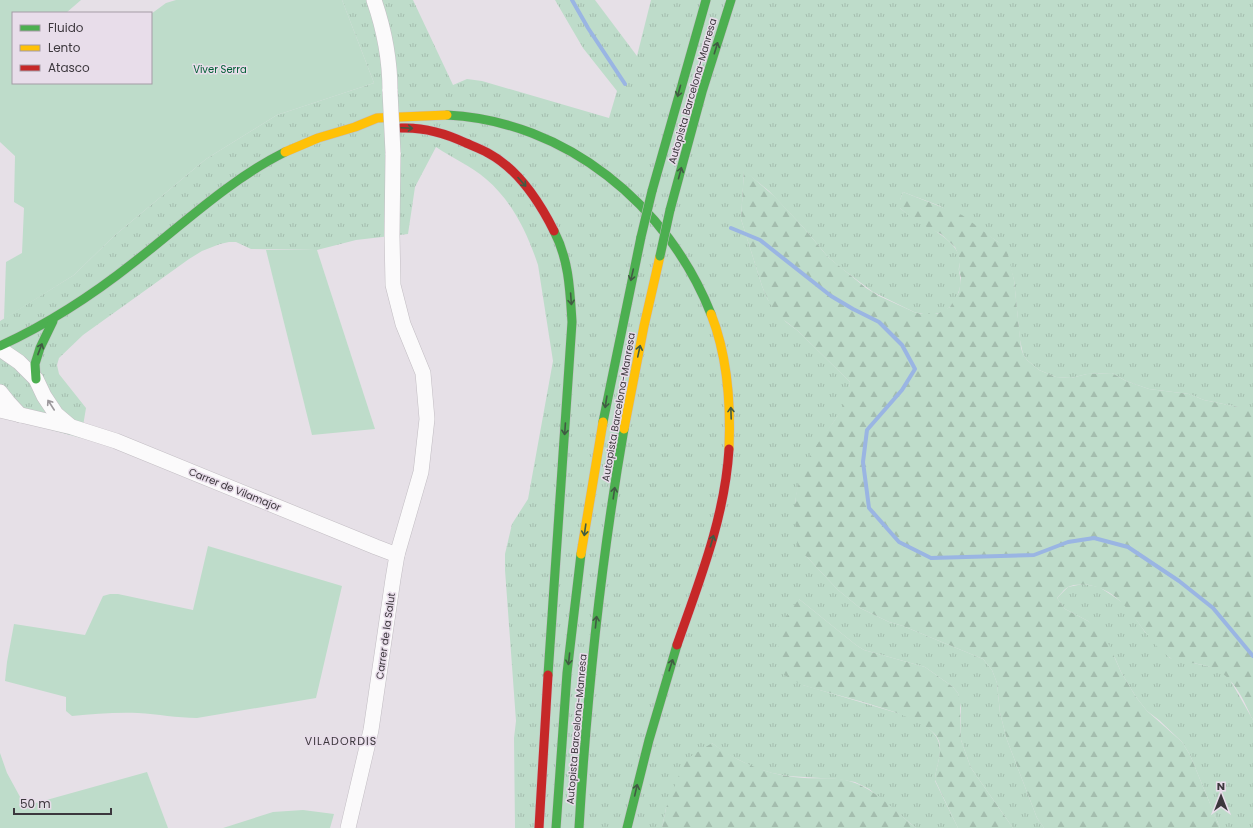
<svg xmlns="http://www.w3.org/2000/svg" width="1253" height="828" font-family="Poppins,sans-serif">
  <defs>
    <pattern id="grass-tufts" width="24" height="20" patternUnits="userSpaceOnUse"><rect width="24" height="20" fill="#bedcca"/><path d="M3 7l-1-3M5 7V3M7 7l1-3M15 17l-1-3M17 17v-4M19 17l1-3" fill="none" stroke="#a4bdae"/></pattern>
    <pattern id="forest-firs" width="22" height="20" patternUnits="userSpaceOnUse"><rect width="22" height="20" fill="#bedcca"/><path d="M5 1l3.5 6h-7zM16 11l3.5 6h-7z" fill="#a4bdae"/></pattern>
  </defs>
  <rect width="100%" height="100%" fill="#e6e0e7"/>
  <!-- grass -->
  <g fill="url(#grass-tufts)">
    <path d="M342,0h71l40,85 14,-6 15,2 127,37 8,-27 -34,-43 -28,-48h40l42,56 14,-56h602v407h-15l-34,-7 -15,-6 -40,-5 -23,-8 -14,-8 -25,1 -16,4 -15,-1 -17,-7 -12,-10 -4,-6 -3,-14 -6,-60 -4,-14 -12,-24 -16,-11 -42,-25 -37,-14 -3,8v8c17,16 55,27 60,51 1,3 -2,8 -1,12 0,2 1,4 1,6 2,8 -2,19 -7,26 -9,13 -25,13 -39,9l-41,-20 -32,-24 -13,-11 -25,-30 -34,-36 -25,-20 -3,48 21,67 6,14 18,22 12,9 52,51 -2,15 -6,13 -25,36 -14,27 -5,14 -3,15 2,29 9,25 32,34 22,18 29,14 14,4 80,33 9,11 5,13 3,30 7,27 30,78 7,10h-31l-42,-60 -10,-28v-32l-3,-15 -5,-6 -28,-20 -61,-17 -8,-5 -57,-46 4,86 101,30c15,7 36,15 36,35 0,10 -5,20 -5,31l23,47h-42l-47,-39 -14,-7 -18,-3 -49,-3 -16,-3 -17,-5 -30,-15 -13,-10 -46,65 -4,20h-147l-1,-90 2,-17 -11,-151v-16l7,-30 16,-25 25,-138 -15,-96c-11,-33 -26,-64 -52,-86 -15,-13 -34,-21 -50,-32l-21,40 -7,47 -52,6 -39,10 -66,-1 -15,-7h-7l-9,2 -18,7 -13,8 -106,76 -24,23 -2,7 2,9 27,34 -5,30 -81,-22v-95l74,-46 40,-39 92,-77 71,-44 97,-32z"/>
    <polygon points="1083,584 1099,587 1113,596 1126,605 1145,632 1170,658 1216,668 1229,678 1253,720 1253,828 1220,828 1190,755 1182,742 1159,720 1147,711 1136,697 1121,672 1115,658 1088,621 1065,609 1057,598 1068,587"/>
  </g>
  <!-- forest -->
  <g fill="url(#forest-firs)">
    <path d="M744,170l31,27 28,30 25,30 38,31 13,8 35,16 7,2h16l13,-7 9,-15 2,-14 -2,-8 1,-11 -5,-12 -14,-13 -11,-5 -22,-14 -8,-7v-8l3,-8 59,23 36,27 9,8 7,30 7,68 2,6 4,6 12,10 17,7 15,1 16,-4 25,-1 14,8 23,8 40,5 15,6 34,7h15v313c-13,-27 -22,-51 -55,-56 -9,-2 -22,-1 -29,-7 -30,-22 -40,-65 -80,-72 -6,-1 -16,-1 -21,2 -4,2 -8,8 -11,11l8,11 23,12 12,12 9,12 12,27 15,25 11,14 35,31 8,13 30,73h-176l-7,-10 -30,-78 -7,-27 -3,-30 -5,-13 -9,-11 -80,-33 -14,-4 -29,-14 -22,-18 -32,-34 -8,-3c-1,-16 -4,-33 -3,-49 1,-20 11,-42 21,-58 16,-24 29,-33 34,-64l-52,-51 -23,-18 -7,-13 -6,-14 -21,-67z"/>
    <path d="M799,599l57,46 8,5 61,17 28,20 5,6 2,7 1,40 10,28 42,60h-55l-1,-2 -22,-46c0,-12 8,-26 4,-39 -8,-27 -109,-46 -136,-56 -8,-3 -16,-9 -24,-13l-1,-45z"/>
    <path d="M712,743c26,20 59,33 92,35 17,1 35,-2 51,5 24,9 42,30 61,45h-254l4,-20 19,-48z"/>
  </g>
  <!-- garden -->
  <g fill="#bedcca">
    <polygon points="0,0 81,0 66,13 13,13 13,83 151,83 151,14 166,3 176,0 342,0 374,83 277,115 206,159 114,236 74,275 4,319 6,262 22,253 24,208 14,202 15,156 0,142"/>
    <polygon points="266,250 317,250 375,429 312,435"/>
    <path d="M208,546l134,40 -26,112 -119,20c-20,0 -39,-4 -59,-5 -22,-1 -44,1 -66,3l-6,-5v-14l-61,-16 2,-19 7,-38 71,11 18,-39 7,-2h8l75,16z"/>
    <polygon points="0,753 7,773 25,806 147,772 168,828 0,828"/>
    <polygon points="303,810 334,814 330,828 223,828 273,812"/>
  </g>
  <g fill="none" stroke-linecap="round" stroke-linejoin="round">
    <!-- stream -->
    <g stroke="#9ab5e3" stroke-width="4">
      <polyline points="572,0 588,28 625,84"/>
      <polyline points="731,228 760,240 831,296 853,309 879,322 902,345 915,369 902,390 867,430 863,462 869,508 899,542 931,558 1034,555 1068,542 1094,538 1128,547 1179,581 1213,608 1253,656"/>
    </g>
    <defs>
      <g id="street">
        <path d="M374,0c10,29 16,60 16,91"/>
        <polyline points="0,349 19,362 36,379 44,396 56,414 69,425"/>
        <polyline points="0,392 8,402 20,415"/>
        <polyline points="0,410 72,427 116,441 376,547 397,555"/>
        <polyline points="348,828 371,730 393,579 397,555 421,472 427,419 423,373 403,324 393,285 392,235 393,153"/>
      </g>
      <g id="fast">
        <path d="M447,115c119,6 221,90 264,199"/>
        <polyline points="652,191 706,0"/>
        <polyline points="670,210 702,92 731,0"/>
        <path d="M0,346c50,-23 90,-49 133,-83 49,-38 96,-83 152,-111"/>
        <polyline points="36,379 35,364 40,348 53,321"/>
        <polyline points="603,422 641,237"/>
        <path d="M548,675l24,-353c-2,-32 -3,-62 -18,-91"/>
        <polyline points="556,828 567,673 581,554"/>
        <path d="M579,828c8,-134 22,-267 45,-399"/>
        <polyline points="627,828 649,740 677,645"/>
      </g>
      <g id="slow">
        <polyline points="285,152 318,138 355,127 377,118 447,115"/>
        <path d="M711,314c17,43 20,89 18,135"/>
        <polyline points="624,429 644,326 660,256"/>
        <polyline points="581,554 603,422"/>
      </g>
      <g id="jam">
        <path d="M401,128c23,-1 44,5 65,15 7,3 15,6 22,10 30,16 51,48 66,78"/>
        <path d="M677,645c22,-63 48,-128 52,-196"/>
        <polyline points="539,828 548,675"/>
      </g>
    </defs>
    <!-- street casing -->
    <use href="#street" stroke="#c2bdc3" stroke-width="16"/>
    <!-- fast casing -->
    <use href="#fast" stroke="#c2bdc3" stroke-width="10"/>
    <!-- slow casing -->
    <use href="#slow" stroke="#c2bdc3" stroke-width="10"/>
    <!-- jam casing -->
    <use href="#jam" stroke="#c2bdc3" stroke-width="10"/>
    <!-- street -->
    <use href="#street" stroke="#fbfafb" stroke-width="15"/>
    <!-- fast -->
    <use href="#fast" stroke="#4caf50" stroke-width="9"/>
    <!-- slow -->
    <use href="#slow" stroke="#ffc107" stroke-width="9"/>
    <!-- jam -->
    <use href="#jam" stroke="#c62828" stroke-width="9"/>
    <defs>
      <polyline id="street-bridge" points="390,91 393,153"/>
      <g id="fast-bridge">
        <polyline points="641,237 652,191"/>
        <polyline points="660,256 670,210"/>
      </g>
    </defs>
    <!-- street-bridge casing -->
    <use href="#street-bridge" stroke="#c2bdc3" stroke-width="16" stroke-linecap="butt"/>
    <!-- fast-bridge casing -->
    <use href="#fast-bridge" stroke="#c2bdc3" stroke-width="10" stroke-linecap="butt"/>
    <!-- street-bridge -->
    <use href="#street-bridge" stroke="#fbfafb" stroke-width="15"/>
    <!-- fast-bridge -->
    <use href="#fast-bridge" stroke="#4caf50" stroke-width="9"/>
  </g>
  <!-- one-way arrows -->
  <defs><path id="oneway-shaft" d="M-6 0H5M1.5-3L5.5 0L1.5 3" fill="none" stroke-width="1.6" stroke-linecap="round" stroke-linejoin="round"/></defs>
  <g stroke="#415b43">
    <use href="#oneway-shaft" transform="translate(716 48) rotate(-73)"/>
    <use href="#oneway-shaft" transform="translate(679 91) rotate(105)"/>
    <use href="#oneway-shaft" transform="translate(407 128) rotate(3)"/>
    <use href="#oneway-shaft" transform="translate(680 173) rotate(-75)"/>
    <use href="#oneway-shaft" transform="translate(522 182) rotate(48)"/>
    <use href="#oneway-shaft" transform="translate(632 275) rotate(103)"/>
    <use href="#oneway-shaft" transform="translate(571 299) rotate(86)"/>
    <use href="#oneway-shaft" transform="translate(40 349) rotate(-69)"/>
    <use href="#oneway-shaft" transform="translate(639 351) rotate(-78)"/>
    <use href="#oneway-shaft" transform="translate(606 402) rotate(99)"/>
    <use href="#oneway-shaft" transform="translate(731 413) rotate(-92)"/>
    <use href="#oneway-shaft" transform="translate(565 429) rotate(94)"/>
    <use href="#oneway-shaft" transform="translate(614 493) rotate(-82)"/>
    <use href="#oneway-shaft" transform="translate(585 530) rotate(98)"/>
    <use href="#oneway-shaft" transform="translate(712 541) rotate(-74)"/>
    <use href="#oneway-shaft" transform="translate(596 622) rotate(-84)"/>
    <use href="#oneway-shaft" transform="translate(569 659) rotate(96)"/>
    <use href="#oneway-shaft" transform="translate(671 665) rotate(-72)"/>
    <use href="#oneway-shaft" transform="translate(636 790) rotate(-77)"/>
  </g>
  <use stroke="#9c989c" href="#oneway-shaft" transform="translate(51 405) rotate(-123)"/>
  <g text-anchor="middle" stroke-width="3" stroke-linejoin="round" paint-order="stroke">
    <!-- park labels -->
    <g font-size="10" fill="#005f35" stroke="#e8ddea">
      <text x="220" y="73">Viver Serra</text>
    </g>
    <!-- street labels -->
    <g font-size="10" fill="#3c373d" stroke="#e8ddea">
      <text transform="translate(692 91) rotate(-74)" y="4">Autopista Barcelona-Manresa</text>
      <text transform="translate(618 407) rotate(-80)" y="4">Autopista Barcelona-Manresa</text>
      <text transform="translate(235 489) rotate(22)" y="4">Carrer de Vilamajor</text>
      <text transform="translate(385 636) rotate(-82)" y="4">Carrer de la Salut</text>
      <text transform="translate(576 729) rotate(-85)" y="4">Autopista Barcelona-Manresa</text>
    </g>
    <!-- neighbourhood labels -->
    <g font-size="11" letter-spacing="1" fill="#3c373d" stroke="#e8ddea">
      <text x="341" y="745">VILADORDIS</text>
    </g>
  </g>
  <!-- legend -->
  <rect x="12" y="12" width="140" height="72" fill="#e8ddea" stroke="#a39ba5"/>
  <rect x="20" y="25" width="20" height="6" fill="#4caf50" stroke="#a39ba5"/>
  <text x="48" y="32" font-size="12" fill="#3c373d">Fluido</text>
  <rect x="20" y="45" width="20" height="6" fill="#ffc107" stroke="#a39ba5"/>
  <text x="48" y="52" font-size="12" fill="#3c373d">Lento</text>
  <rect x="20" y="65" width="20" height="6" fill="#c62828" stroke="#a39ba5"/>
  <text x="48" y="72" font-size="12" fill="#3c373d">Atasco</text>
  <!-- north arrow -->
  <g transform="translate(1221 796)" stroke="#e8ddea" stroke-width="3" paint-order="stroke">
  <path d="M0-3L7 15L0 10L-7 15Z" fill="#3c373d"/>
  <text y="-6" font-size="11" font-weight="bold" text-anchor="middle" fill="#3c373d">N</text>
  </g>
  <!-- scale -->
  <path d="M14 808v6h97v-6" fill="none" stroke="#3c373d" stroke-width="2"/>
  <text x="20" y="808" font-size="12" fill="#3c373d" stroke="#e8ddea" stroke-width="3" paint-order="stroke">50 m</text>
</svg>
